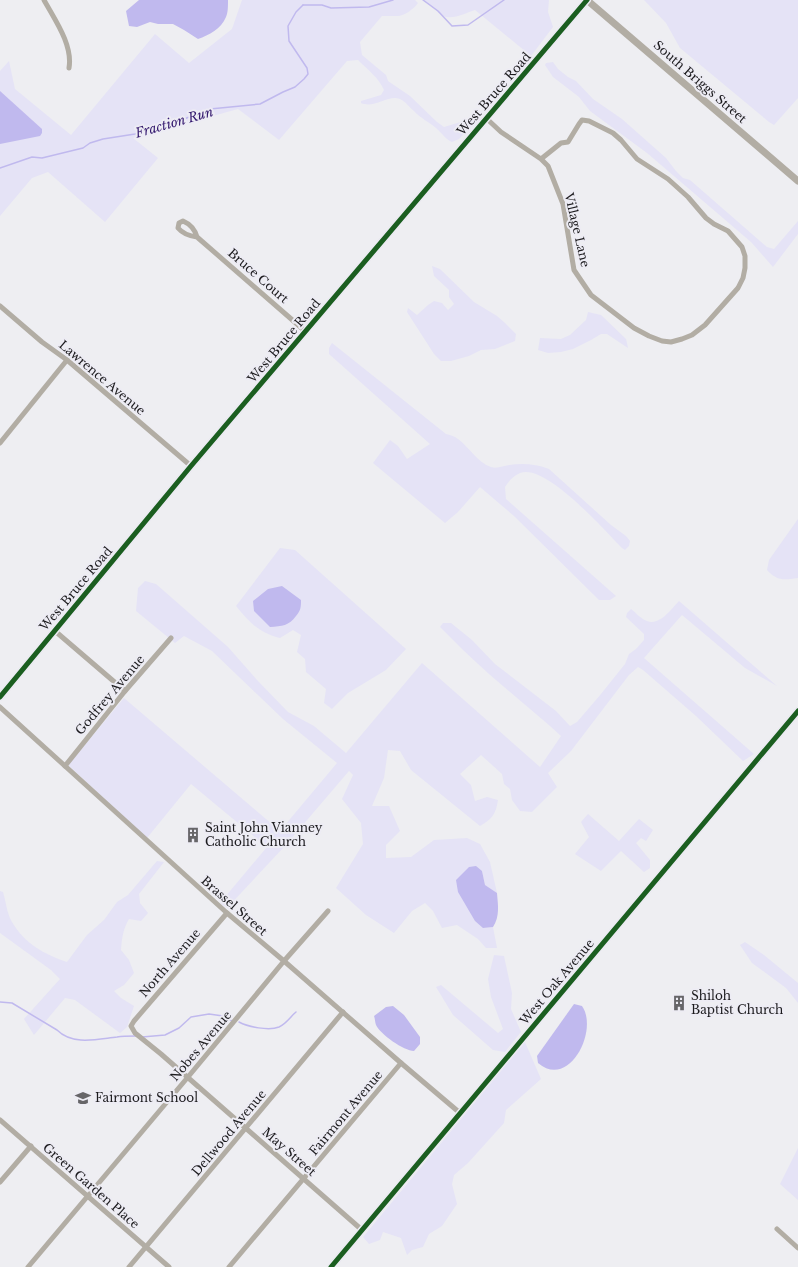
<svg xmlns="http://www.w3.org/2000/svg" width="798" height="1267" font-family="'Libre Baskerville',serif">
  <rect width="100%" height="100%" fill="#eeeef2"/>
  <!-- green -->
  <g fill="#e5e3f6">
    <path d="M242,0h173l3,3c-4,6 -15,14 -22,13 -5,0 -9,0 -14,0l-22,26 2,13 24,20 2,6 22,15 27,26 7,5 23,-7 14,-8 1,3 -23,24 -7,3c-7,-3 -10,-9 -16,-14 -7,-6 -16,-10 -22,-17 -5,-4 -9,-10 -14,-12 -11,-5 -26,10 -39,4v-2l20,-6 3,-5c-5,-12 -17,-21 -26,-30l-11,1 -68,79 -41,-31 -105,29 25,20 -53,64 -57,-50 -16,6 -32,38v-145l9,-10 6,28 56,46 84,-101 34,29 43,-34z"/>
    <path d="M423,0h126l-1,12 5,15 -22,29 -56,-46c-9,3 -22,10 -32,6 -4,-2 -15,-13 -20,-16z"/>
    <polygon points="644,0 798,0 798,98 774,125 769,122 680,48 666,23"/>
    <polygon points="553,62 558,69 568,77 576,81 593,99 622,119 666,158 676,171 683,178 690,180 767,247 774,249 798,221 798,234 773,267 751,242 647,153 590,111 579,97 553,77 545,65 546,63"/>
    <polygon points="432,266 440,269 474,302 497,316 505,323 516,334 515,341 495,349 481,350 469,356 451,361 441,361 434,354 407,312 408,308 417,315 428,305 434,301 442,303 448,310 454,304 449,297 449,290 434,276"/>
    <polygon points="588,312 601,315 626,339 628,348 607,334 601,334 591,340 573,349 561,352 548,353 538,350 540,338 561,339 570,335 586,320"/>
    <path d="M332,343l114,91c4,1 8,2 12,5 11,8 20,24 33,28 6,2 12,-1 18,-2 13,-2 28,-1 40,4l62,56 15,11 4,5 -1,5 -4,4 -3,-2c-17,-17 -76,-85 -102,-75 -7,3 -11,8 -15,14l1,12 110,97 -6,4h-11l-85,-84 -34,-29 -22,25 -13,11 -72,-60 17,-23 8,6 9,13 23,-15 -101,-90v-6z"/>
    <path d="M798,519v59c-15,2 -21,3 -31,-8l2,-10z"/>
    <path d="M280,548l15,2 111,99 -20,21 -38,23 -16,16 -8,-6 2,-14 -20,-17 -1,-13 -8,-7 4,-17 -8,-5 -13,8c-21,-5 -31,-16 -44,-32z"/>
    <path d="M145,581l11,3 72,63 29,33 31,32 26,14 32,27 76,-90 118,104 21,-31c-24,-22 -48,-41 -72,-62 -17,-15 -33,-31 -49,-47l3,-4h8l21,17 23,24 61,47 14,15 7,-4 24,-28 24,-30 4,-10 7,-5 8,-9v-6l-18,-17 1,-4 4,-4c4,3 10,10 16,12 13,5 24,-12 32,-20l98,85 -32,-18 -63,-53 -38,43 110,96 -11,7 -47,-45 -53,-46 -5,-3 -9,8 -58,76 -23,22 9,14 -25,25 -12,-1 -8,-11 -2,-11 -6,-5 -2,-10 -21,-19 -21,19 11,11 4,16 12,-4 11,3c-2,14 -6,19 -18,26l-69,-56 -11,-19 -12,-1 -4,28 -12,28h17l11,25 -14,14v13l25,-1 23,-17 33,-2 13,6 10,18 7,31 -12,-8 -3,-14 -7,50 9,7 9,-1 4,21h-11l-8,-9 -21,-14 -15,3 -9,-17 -8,-8 -13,8 -18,22 -28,-18 -30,-27 27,-44 -2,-21 -19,-24 11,-24 -4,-4 -65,76 -57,61 -7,-5 47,-56 -76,-63 -44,54 -79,-73 56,-67 156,133 57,-68 -54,-44 -71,-68 -28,-15 -9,7 -39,-32 2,-23z"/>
    <polygon points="588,814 619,841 639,819 653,830 646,841 641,838 636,843 650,860 650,868 644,872 621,851 601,871 575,854 589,837 581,822"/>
    <path d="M157,861l7,1 -25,32 1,9 8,10 -7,8 -12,-2c-6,10 -7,19 -8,31l8,10 5,13 -10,12 -10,6 7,7 13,8 -7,21 -7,6 -45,-33 -10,-2 -31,37 -10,-16 36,-40 -9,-9 -51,-37v-42l3,1c3,10 4,22 9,30 13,22 32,32 55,40l20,-27 17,-15 13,-18 11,-7z"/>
    <polygon points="745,942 764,955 798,983 798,1003 786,988 752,963 740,945"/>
    <polygon points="494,955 504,956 512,993 511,1009 521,1032 505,1052 493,1050 453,1015 436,987 441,985 498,1033 503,1029 491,997 488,979"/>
    <polygon points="525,1042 541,1079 506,1110 504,1123 468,1163 454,1175 452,1184 457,1204 442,1226 429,1234 423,1247 412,1250 407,1255 401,1238 383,1232 380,1240 369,1244 363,1237"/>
    <polygon points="798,1148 798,1200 780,1184"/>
  </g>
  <!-- water -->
  <g fill="#c0b9ee">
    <path d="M139,0h89v1c0,5 0,12 -2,16 -5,12 -17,18 -28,22l-14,-9 -11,-6h-15l-8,-2 -13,5 -8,-1 -3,-15z"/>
    <polygon points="0,91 42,129 42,133 40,136 0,144"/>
    <path d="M282,586l19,14c0,7 0,10 -5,16 -7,10 -14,10 -26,11l-16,-16 -1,-10 15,-12z"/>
    <path d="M476,866l6,5 3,14 12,8c1,13 3,23 -4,34l-10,1 -8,-7 -17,-29 -2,-12 13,-13z"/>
    <path d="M574,1004l8,2c17,24 -13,84 -44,57l-1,-7z"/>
    <path d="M393,1006l11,9 16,22v7l-6,7c-10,0 -34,-17 -38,-26 -1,-2 -1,-7 -2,-9l12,-9z"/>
  </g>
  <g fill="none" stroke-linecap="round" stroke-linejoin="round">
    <!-- stream -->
    <g stroke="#c0b9ee" stroke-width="1.5">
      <polyline points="423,0 438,11 452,26 468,25 504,0"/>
      <polyline points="303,5 322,5 331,8 369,7 393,0"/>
      <polyline points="0,168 32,157 42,158 83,148 90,143 103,139 135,134 152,127 184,119 210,109 260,104 283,92 295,87 304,79 308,74 307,68 289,41 288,26 296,12 303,5"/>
      <path d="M0,1002l12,1 45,27c16,16 41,9 60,7 6,-1 13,-1 19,-1"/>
      <path d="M239,1022c9,5 30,9 40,5 7,-3 12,-11 17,-15"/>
      <polyline points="142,1037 165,1035 179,1028 191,1017 209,1014 223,1016 232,1021"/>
    </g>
    <!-- street -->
    <g stroke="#b2ada4" stroke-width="5">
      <path d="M44,0c11,20 29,45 25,68"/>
      <polyline points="486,118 501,132 541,159 548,166 563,204 574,270 591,295 634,328 649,336 662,341 671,342 682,339 692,335 705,325 738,288 743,278 745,268 745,256 742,247 728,231 714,224 706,218 688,197 668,179 637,159 621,140 613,133 589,121 582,120 579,124 568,142 561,143 541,159"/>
      <path d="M197,237c-8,-1 -14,-3 -19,-9l1,-5 4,-2c7,3 12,9 14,16l108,94"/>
      <polyline points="0,306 42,342 67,360 191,466"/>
      <polyline points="0,443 67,360"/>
      <polyline points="55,631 125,691"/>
      <polyline points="0,707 227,913 284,961 401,1063 460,1113"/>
      <polyline points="65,766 125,691 171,638"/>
      <polyline points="227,913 134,1021 131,1026 135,1033 161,1054 362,1230"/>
      <polyline points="0,1120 169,1267"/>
      <polyline points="0,1182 31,1146"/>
      <polyline points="777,1229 798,1248"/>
      <polyline points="28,1267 188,1077 284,961 328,911"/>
      <polyline points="129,1267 343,1012"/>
      <polyline points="229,1267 401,1063"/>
    </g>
    <!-- secondary -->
    <g stroke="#b2ada4" stroke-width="7">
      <polyline points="587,0 798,181"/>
      <polyline points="0,697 191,466 587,0"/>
      <polyline points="331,1267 798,711"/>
    </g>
    <defs>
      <g id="cycleway">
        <polyline points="0,697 191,466 587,0"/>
        <polyline points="331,1267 798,711"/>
      </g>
    </defs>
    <!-- cycleway casing -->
    <use href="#cycleway" stroke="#edecf4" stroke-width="8"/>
    <!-- cycleway -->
    <use href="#cycleway" stroke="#1b5e20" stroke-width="5"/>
  </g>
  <!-- icons -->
  <defs>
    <symbol id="building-bare" viewBox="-9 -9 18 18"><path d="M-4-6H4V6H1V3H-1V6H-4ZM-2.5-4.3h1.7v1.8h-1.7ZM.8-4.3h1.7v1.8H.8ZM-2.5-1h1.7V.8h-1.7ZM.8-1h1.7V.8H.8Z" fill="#666568" stroke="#edecf4" stroke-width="2.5" paint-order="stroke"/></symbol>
    <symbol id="school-bare" viewBox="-9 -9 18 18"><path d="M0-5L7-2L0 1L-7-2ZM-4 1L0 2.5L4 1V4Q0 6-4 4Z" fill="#666568" stroke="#edecf4" stroke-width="2.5" paint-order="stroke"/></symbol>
  </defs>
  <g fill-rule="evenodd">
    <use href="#building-bare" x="182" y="824" width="22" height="22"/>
    <use href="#building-bare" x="668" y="992" width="22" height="22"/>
    <use href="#school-bare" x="72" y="1087" width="22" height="22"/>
  </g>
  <g text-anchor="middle" stroke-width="4" stroke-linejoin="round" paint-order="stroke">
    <!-- street labels -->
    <g font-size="12" fill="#1c1b1e" stroke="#edecf4">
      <text transform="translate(700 82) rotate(41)" y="4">South Briggs Street</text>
      <text transform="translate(494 94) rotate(-49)" y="4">West Bruce Road</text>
      <text transform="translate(577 230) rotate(77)" y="4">Village Lane</text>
      <text transform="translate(258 276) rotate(41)" y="4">Bruce Court</text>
      <text transform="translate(284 341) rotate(-50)" y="4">West Bruce Road</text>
      <text transform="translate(102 378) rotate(40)" y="4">Lawrence Avenue</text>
      <text transform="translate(76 589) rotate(-50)" y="4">West Bruce Road</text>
      <text transform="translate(110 695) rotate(-50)" y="4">Godfrey Avenue</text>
      <text transform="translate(234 906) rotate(41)" y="4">Brassel Street</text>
      <text transform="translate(170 963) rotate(-49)" y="4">North Avenue</text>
      <text transform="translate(557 982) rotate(-50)" y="4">West Oak Avenue</text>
      <text transform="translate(201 1046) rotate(-50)" y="4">Nobes Avenue</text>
      <text transform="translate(346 1113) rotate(-50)" y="4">Fairmont Avenue</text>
      <text transform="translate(229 1133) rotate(-50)" y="4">Dellwood Avenue</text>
      <text transform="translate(289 1152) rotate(41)" y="4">May Street</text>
      <text transform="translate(91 1186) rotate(41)" y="4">Green Garden Place</text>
    </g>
    <!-- poi labels -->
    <g font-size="12" fill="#1c1b1e" stroke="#edecf4" text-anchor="start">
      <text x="205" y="832">Saint John Vianney<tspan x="205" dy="14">Catholic Church</tspan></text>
      <text x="691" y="1000">Shiloh<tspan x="691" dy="14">Baptist Church</tspan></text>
      <text x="95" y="1102">Fairmont School</text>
    </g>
    <!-- water labels -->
    <g font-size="13" font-style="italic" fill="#32176d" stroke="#edecf4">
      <text transform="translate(174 122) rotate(-16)" y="5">Fraction Run</text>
    </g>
  </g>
</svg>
